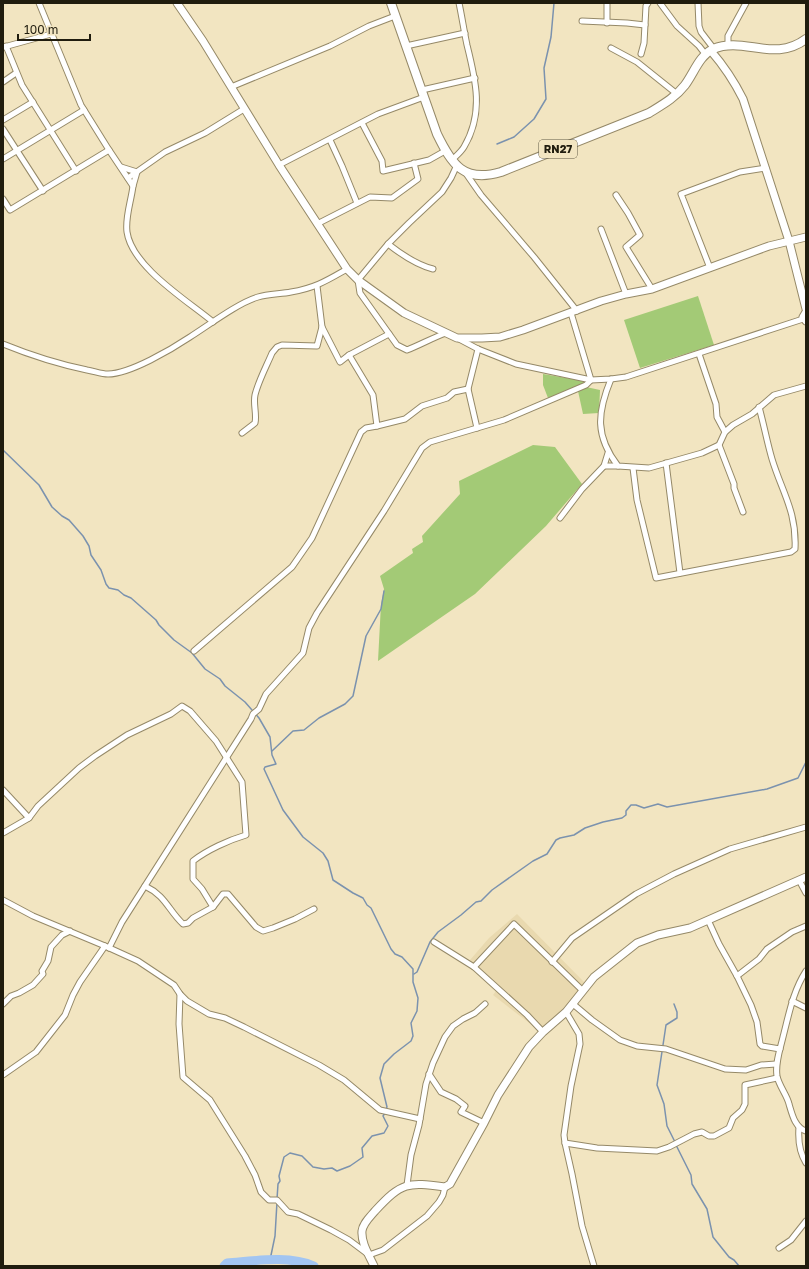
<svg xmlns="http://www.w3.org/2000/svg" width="809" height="1269" font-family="'Golos Text',sans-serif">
  <rect width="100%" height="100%" fill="#f2e5c1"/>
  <!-- built -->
  <polygon fill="#e9d9af" points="517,914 585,983 562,1015 542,1033 493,995 496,991 470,960 489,938"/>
  <!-- green -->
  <g fill="#a3ca76">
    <polygon points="698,296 714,345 640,368 624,320"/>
    <polygon points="543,374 584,381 585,384 548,398 543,385"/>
    <polygon points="586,387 600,390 599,413 583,414 578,391"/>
    <polygon points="533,445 555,447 582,484 546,526 475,594 378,661 381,604 384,589 380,576 413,553 412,549 423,542 422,536 460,494 459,481"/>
  </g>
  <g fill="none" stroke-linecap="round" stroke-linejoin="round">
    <!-- stream -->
    <g stroke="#7b92ae" stroke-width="1.5">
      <polyline points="497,144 514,137 534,119 546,99 544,68 551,37 554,3"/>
      <polyline points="3,450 39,485 52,507 62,516 69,520 83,536 89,546 91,555 101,570 106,584 109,588 118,590 124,595 131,598 156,620 159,625 174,640 192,653 205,669 220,679 225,686 245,702 259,718 270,737 272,755 276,764 265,767 264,769 283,810 303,837 323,853 328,861 333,880 353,893 363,898 367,905 371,908 391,949 395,954 402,957 413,969 413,982 418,998 417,1011 411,1023 413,1036 411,1041 394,1054 384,1064 380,1078 387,1107 386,1109"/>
      <polyline points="272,751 293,731 304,730 319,718 345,704 353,696 366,636 381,609 384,591"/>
      <polyline points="414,974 417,972 430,942 438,932 461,915 476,902 481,901 492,890 533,861 547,854 556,840 560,838 574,835 585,828 603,822 622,818 626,815 626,811 631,805 636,805 644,808 658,804 667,807 767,789 798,778 806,762"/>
      <polyline points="674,1004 677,1012 677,1018 666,1025 657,1085 664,1104 667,1126 675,1142"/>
      <polyline points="676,1145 691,1175 692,1184 707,1209 713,1237 729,1257 734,1260 739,1266"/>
      <polyline points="277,1199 278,1184 280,1181 279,1176 284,1157 290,1153 302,1156 313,1167 324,1169 332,1168 337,1171 350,1166 363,1157 362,1148 372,1136 384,1133 388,1126 383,1116 385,1113"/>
      <polyline points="270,1260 275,1236 277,1202"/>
    </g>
    <!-- river -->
    <path stroke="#a2c5f2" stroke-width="9" d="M224,1266l3,-3c27,-2 62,-8 87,3"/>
    <defs>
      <g id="street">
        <path d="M39,3l42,102 28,45 24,36c-2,16 -8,31 -6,46 5,35 61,69 86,90"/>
        <polyline points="660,3 677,26 699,46 706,55"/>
        <polyline points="698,3 699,26 701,32 714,49"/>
        <polyline points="582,21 627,23 645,25"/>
        <polyline points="607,23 607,3"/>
        <polyline points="6,46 22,85 76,171"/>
        <polyline points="406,46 465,33"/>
        <polyline points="728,46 728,36 746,3"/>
        <polyline points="4,47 51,34"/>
        <polyline points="611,48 637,62 677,94"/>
        <polyline points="641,54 644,43 646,6 648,3"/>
        <polyline points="3,82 16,73"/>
        <polyline points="231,87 330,46 369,26 395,16"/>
        <polyline points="422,90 475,78"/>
        <polyline points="3,120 33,102"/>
        <polyline points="362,123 382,161 383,171 429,160 445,151"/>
        <polyline points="3,129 43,191"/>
        <polyline points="330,140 342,166 357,203"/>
        <polyline points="3,159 84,110"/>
        <path d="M452,160c4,-4 9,-8 12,-13 20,-34 12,-66 3,-102 -3,-14 -5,-28 -8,-42"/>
        <polyline points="279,165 378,114 424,97"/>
        <polyline points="121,167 137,172 133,186"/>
        <polyline points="465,172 481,195 534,257 577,311"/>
        <polyline points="128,178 165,152 205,133 244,109"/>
        <polyline points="616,195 628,213 640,235 626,247 652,289"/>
        <polyline points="3,199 10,210 109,150"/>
        <polyline points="317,224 370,197 392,198 418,179 414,163"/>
        <polyline points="601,229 626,294"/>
        <path d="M388,244c14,11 29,21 45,25"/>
        <polyline points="710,268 681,194 740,172 766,168"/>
        <polyline points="322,327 340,362 349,355 389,334"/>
        <path d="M446,333c-14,5 -26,12 -39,17l-10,-5 -37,-52 -2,-13 30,-36 21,-21 33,-31 9,-14 6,-13"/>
        <polyline points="459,339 478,349 516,364 591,380 611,379 626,377 803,319"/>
        <path d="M3,344c27,11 55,20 84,26 7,1 14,4 21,4 22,0 64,-25 82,-37 19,-12 48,-34 68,-40 10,-3 23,-3 33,-5 24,-4 35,-11 56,-23"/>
        <polyline points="699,354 716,404 717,417 725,432"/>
        <polyline points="349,355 373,395 377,426 405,419 422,406 447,398 454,392 468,389"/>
        <path d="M611,379c-14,34 -16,57 7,87l31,2 53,-15 17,-8 6,-13 8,-7 19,-11 22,-19 32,-9"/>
        <polyline points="477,428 468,389 478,349"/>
        <path d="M242,433l13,-10c2,-9 -2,-19 0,-28 3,-13 12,-30 17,-42l5,-6 5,-2 35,1 5,-19 -5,-41"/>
        <polyline points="719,445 734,484 734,488 743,512"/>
        <polyline points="666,463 680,573"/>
        <polyline points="604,466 618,466"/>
        <path d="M633,468l4,32 19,78 135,-26 4,-3c2,-37 -13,-57 -23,-90 -5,-17 -8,-34 -13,-52"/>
        <polyline points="560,518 582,489 604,466 608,453"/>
        <polyline points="194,651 292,567 312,538 361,432 366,428 377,426"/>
        <polyline points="3,790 29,818"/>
        <path d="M3,833l26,-15 9,-12 41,-38 16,-12 32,-21 44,-21 11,-8 8,5 26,30 26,41 4,53c-17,5 -39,15 -53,26v18l9,10 11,18"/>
        <polyline points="799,880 806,893"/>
        <path d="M145,886c21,10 23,24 38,38l5,-1 5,-5 20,-11 10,-13h5l28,33 7,4 10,-3 22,-9 19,-10"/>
        <polyline points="3,900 33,916 105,946 138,961 174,985 180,994 187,1001 209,1014 225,1018 244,1027 319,1065 344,1080 380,1110 420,1119"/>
        <polyline points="708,920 719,944 737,976 751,1005 757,1022 760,1044 762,1046 780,1049"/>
        <polyline points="434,942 474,967 527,1015 543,1032"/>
        <polyline points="109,948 122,922 251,719 253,714 259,709 266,694 303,653 309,628 317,613 384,511 422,448 430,442 504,420 586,385 591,380 571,313"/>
        <polyline points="552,962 572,938 636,894 674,874 730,849 806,827"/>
        <polyline points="474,967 514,924 583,991"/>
        <path d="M806,971c-13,20 -17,43 -23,66 -3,13 -8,26 -6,39 2,10 10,19 12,28 3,10 6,24 17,27"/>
        <polyline points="737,976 759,959 767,949 792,932 806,926"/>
        <polyline points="180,994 179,1024 183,1077 210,1100 245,1156 255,1175 261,1192 269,1200 277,1200 288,1212 298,1214 331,1230 349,1240 369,1255 383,1250 427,1216 439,1202 443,1195 445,1187"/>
        <polyline points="792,1001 806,1008"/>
        <polyline points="3,1004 11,996 19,993 33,985 43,974 42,971 48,961 51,947 62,935 70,931"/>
        <polyline points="573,1004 592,1020 620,1040 637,1046 666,1049 725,1069 746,1070 761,1065 776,1064"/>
        <polyline points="566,1012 579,1034 580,1044 571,1086 564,1135 565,1143 572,1174 582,1226 594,1266"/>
        <polyline points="429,1074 441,1092 456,1099 465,1106 461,1112 484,1123"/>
        <polyline points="3,1075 36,1052 65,1015 73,995 80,982 105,946"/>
        <path d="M799,1127c-1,13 0,25 7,36"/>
        <polyline points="565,1143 597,1148 657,1151 669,1147 694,1134 702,1132 709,1136 714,1136 729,1128 733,1118 742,1110 745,1104 745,1085 777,1078"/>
        <polyline points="407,1185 411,1155 419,1125 426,1084 433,1063 445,1037 453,1026 463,1019 475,1013 485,1004"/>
        <polyline points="779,1248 791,1240 806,1221"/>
      </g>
      <g id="secondary">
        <polyline points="177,3 203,41 279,165 347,269 358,280 404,313 457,338 482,338 500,337 523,330 601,301 626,294 652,289 769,246 806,237"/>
        <path d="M711,51c13,15 23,30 32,48l46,142 17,68"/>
        <polyline points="806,312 803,317 806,321"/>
        <path d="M374,1266c-5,-11 -13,-23 -12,-35 1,-8 8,-14 13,-20 27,-29 32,-29 70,-24l5,-3 34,-61 14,-28 31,-48 14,-15 23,-20 28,-35 43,-34 21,-8 32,-7 116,-51"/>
      </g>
      <path id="primary" d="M391,3l46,131c15,31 27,49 64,38l148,-59c13,-8 26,-15 36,-28 9,-12 14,-29 28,-36 31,-13 61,14 93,-10"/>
    </defs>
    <!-- street casing -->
    <use href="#street" stroke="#958968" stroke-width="7"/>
    <!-- secondary casing -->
    <use href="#secondary" stroke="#958968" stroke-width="9"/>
    <!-- primary casing -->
    <use href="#primary" stroke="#958968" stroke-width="10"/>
    <!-- street -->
    <use href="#street" stroke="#fff" stroke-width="5"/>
    <!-- secondary -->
    <use href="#secondary" stroke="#fff" stroke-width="7"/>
    <!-- primary -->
    <use href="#primary" stroke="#fff" stroke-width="8"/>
  </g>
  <g text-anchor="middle" stroke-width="3.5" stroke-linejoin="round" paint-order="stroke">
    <!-- shield labels -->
    <rect fill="#f2e5c1" stroke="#5f5844" stroke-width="1" x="539" y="140" width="38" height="18" rx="3"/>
    <g font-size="11" font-weight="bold" fill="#201c0e">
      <text x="558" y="153">RN27</text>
    </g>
  </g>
  <!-- border -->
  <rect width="809" height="1269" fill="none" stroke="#201c0e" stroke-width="8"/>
  <!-- scale -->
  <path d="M18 34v6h72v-6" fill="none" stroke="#201c0e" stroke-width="2"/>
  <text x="24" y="34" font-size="12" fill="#201c0e" stroke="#f2e5c1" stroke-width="3" paint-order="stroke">100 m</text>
</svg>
